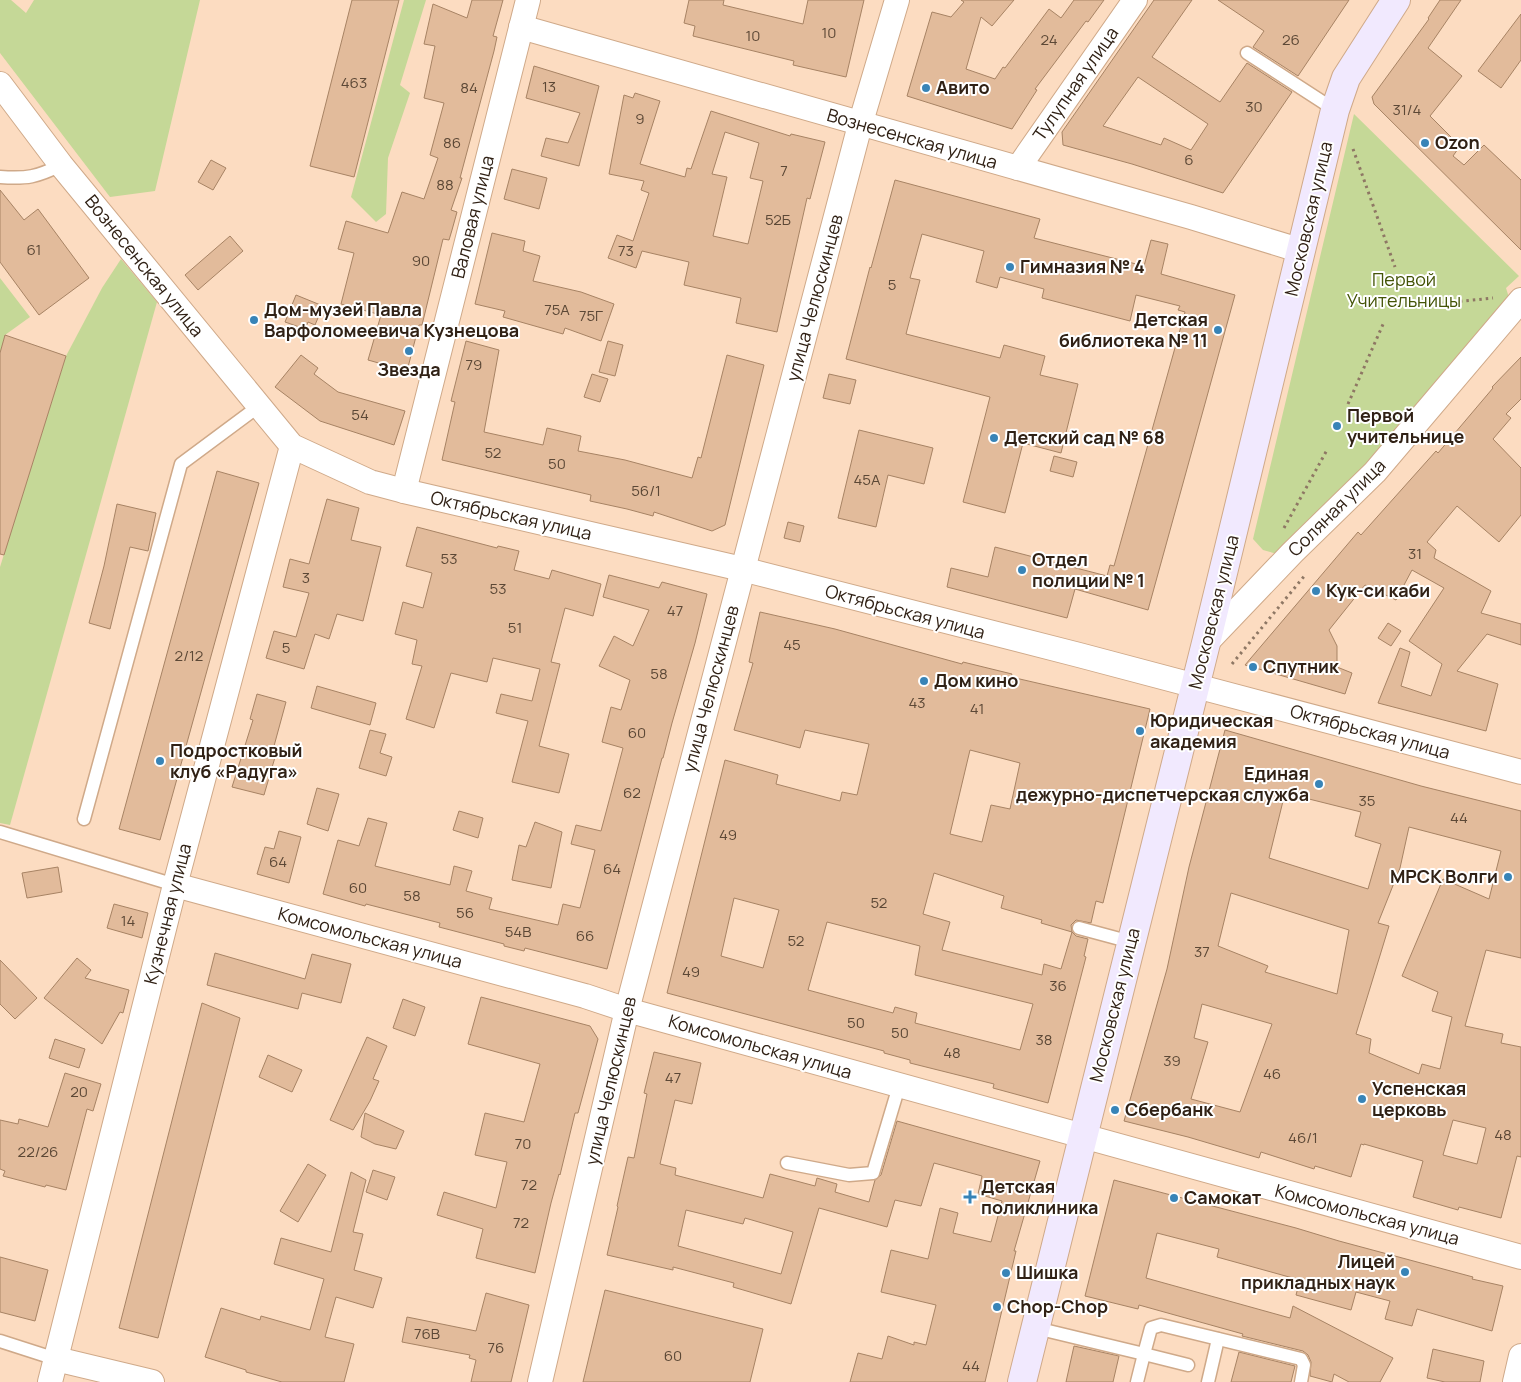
<svg xmlns="http://www.w3.org/2000/svg" width="1521" height="1382" font-family="Manrope,sans-serif">
  <rect width="100%" height="100%" fill="#fcdcc1"/>
  <!-- green -->
  <g fill="#c5d897">
    <polygon points="0,0 11,0 26,13 34,0 200,0 155,191 110,197 0,53"/>
    <polygon points="404,0 426,0 400,85 410,93 388,158 386,214 376,222 351,197"/>
    <polygon points="1354,114 1519,276 1506,288 1511,304 1367,466 1277,554 1263,550 1253,539"/>
    <polygon points="121,259 157,302 10,825 0,823 0,567 66,356 102,288"/>
    <polygon points="0,278 30,317 5,335 0,353"/>
  </g>
  <!-- building -->
  <g fill="#e2bb9b" stroke="#a78364" fill-rule="evenodd">
    <polygon points="352,0 399,0 354,177 310,166"/>
    <polygon points="472,0 503,0 493,36 497,37 494,51 460,178 462,178 451,210 457,212 452,230 449,240 443,239 422,325 419,325 407,371 368,360 381,315 341,304 354,253 338,249 346,221 388,233 402,192 424,199 438,158 430,155 444,103 424,98 435,46 424,44 433,4 467,18"/>
    <polygon points="689,0 724,0 723,5 803,24 808,0 864,0 846,77 793,65 794,61 693,36 695,26 684,23"/>
    <polygon points="961,0 1014,0 992,26 981,17 966,69 995,79 1003,67 1005,68 1049,9 1061,18 1074,0 1104,0 1088,22 1086,21 1035,89 1037,90 1012,129 907,96 932,12 951,17 964,2"/>
    <path d="M1154,0h38l-40,57 68,45 27,-39 45,29 -69,101 -91,-29 -69,-19 -1,-13zM1138,77l70,47 -17,26 -27,-12 -3,7 -58,-19z"/>
    <polygon points="1218,0 1349,0 1298,76 1253,47 1264,31"/>
    <polygon points="1440,0 1461,0 1428,48 1462,76 1430,116 1460,146 1453,156 1464,165 1484,145 1521,180 1521,250 1374,104 1372,97 1429,19 1428,18"/>
    <polygon points="1521,14 1521,60 1501,88 1478,71"/>
    <polygon points="534,66 599,86 579,166 541,156 546,138 568,143 580,113 526,98"/>
    <path d="M635,93l25,8 -20,63 45,13 2,-9 4,1 20,-58 79,25 1,-2 34,8 -15,57 -3,-1 -30,134 -41,-9 5,-25 -57,-13 5,-23 -47,-11 -6,17 -28,-10 9,-23 16,6 16,-48 -8,-3 3,-9 -35,-7 15,-79 9,3zM725,132l34,11 -9,35 13,3 -15,63 -35,-8 14,-59 -15,-3z"/>
    <polygon points="211,160 226,168 213,190 198,182"/>
    <polygon points="512,169 547,178 539,209 504,199"/>
    <polygon points="895,180 1040,219 1034,238 1144,266 1151,240 1168,244 1161,274 1235,295 1148,610 1075,589 1067,618 947,587 951,568 988,577 995,547 1107,576 1110,565 1114,566 1185,312 1178,310 1180,306 1136,295 1130,321 1042,298 1044,289 1000,277 997,288 976,282 984,251 922,234 910,278 920,280 906,334 1000,358 1004,345 1045,356 1040,375 1078,384 1061,453 1023,443 1005,513 963,502 990,397 846,359 870,267 871,268"/>
    <polygon points="0,190 24,220 38,209 89,278 39,315 0,262"/>
    <polygon points="492,233 525,241 523,251 540,256 533,281 581,292 614,304 601,341 565,328 563,334 503,317 505,311 475,304"/>
    <polygon points="230,236 243,251 198,290 185,275"/>
    <polygon points="296,295 323,306 315,325 308,322 305,329 285,322"/>
    <polygon points="5,335 66,356 4,555 0,554 0,353"/>
    <polygon points="466,341 499,350 484,432 543,445 547,428 581,436 578,451 625,460 692,478 698,457 701,458 727,355 764,365 725,525 712,531 654,512 653,516 627,509 590,501 591,495 442,460 455,402 451,401"/>
    <polygon points="608,341 623,345 615,376 599,372"/>
    <polygon points="301,355 318,368 314,374 338,392 405,411 394,445 320,421 275,387"/>
    <polygon points="1521,357 1521,399 1506,414 1511,418 1493,439 1521,468 1521,515 1499,542 1457,506 1427,542 1436,550 1434,558 1491,591 1481,613 1521,624 1521,645 1487,634 1457,671 1498,684 1486,731 1378,703 1400,648 1410,652 1401,686 1431,696 1442,664 1409,641 1444,588 1412,570 1396,600 1365,585 1329,630 1337,646 1337,667 1352,673 1345,694 1245,665 1358,532 1361,535 1436,451 1438,453 1493,388 1492,387"/>
    <polygon points="592,374 608,379 600,402 584,397"/>
    <polygon points="829,374 856,380 850,404 823,398"/>
    <polygon points="859,430 933,448 924,484 888,475 876,527 838,518"/>
    <polygon points="1054,456 1077,462 1073,477 1050,471"/>
    <polygon points="217,471 259,483 160,840 119,829"/>
    <polygon points="327,499 359,508 351,540 381,547 363,621 337,614 329,639 315,634 304,669 266,658 274,631 296,637 309,593 283,587 290,559 309,564"/>
    <polygon points="117,504 156,513 148,551 130,547 110,629 89,623 104,566"/>
    <polygon points="788,522 804,526 800,542 784,538"/>
    <polygon points="417,527 497,548 498,546 519,551 514,570 549,579 552,570 601,584 593,616 565,608 551,662 560,664 539,746 569,754 559,793 512,782 528,721 496,713 501,694 532,701 540,669 493,658 487,682 451,673 434,728 406,719 422,666 412,664 417,640 395,634 403,602 423,608 432,573 406,566"/>
    <polygon points="609,575 659,588 662,582 707,594 695,643 672,723 663,758 662,758 607,969 525,948 524,951 504,946 504,944 439,927 440,923 366,904 365,906 323,894 338,840 359,846 368,818 387,823 375,866 450,885 454,866 472,871 466,891 492,898 489,909 558,925 563,904 580,908 595,850 571,844 576,825 601,831 623,748 602,742 611,707 621,710 630,680 599,666 614,636 633,646 649,610 603,597"/>
    <path d="M760,612l75,17 127,35 1,-2 49,12 -1,3 139,32 -47,194 -7,-2 -5,22 -15,-3 -5,5 1,7 -31,-9 1,-3 -41,-12 3,-12 -70,-23 -11,41 27,8 -8,28 100,25 2,-11 17,5 11,-37 4,4 12,3 -4,17 2,1 -38,146 -55,-15 1,-4 -84,-21v-3l-26,-7v-2l-217,-58 58,-233 53,15 -2,9 64,17 2,-9 15,3 12,-51 -64,-14 -5,18 -66,-18 19,-67 -4,-1zM970,750l50,13 -10,46 -19,-4 -9,37 -32,-8zM734,898l45,12 -16,58 -42,-12zM827,922l93,24 -5,29 118,29 -13,46 -105,-27 2,-10 -22,-6 -2,6 -85,-23z"/>
    <polygon points="1388,623 1401,631 1391,646 1378,638"/>
    <polygon points="317,686 376,703 370,725 311,708"/>
    <polygon points="257,694 286,702 274,746 278,747 264,795 232,787 253,720 250,719"/>
    <polygon points="370,730 386,734 380,753 392,757 386,776 359,768"/>
    <path d="M1225,730l196,56 100,25v147l-35,-8 -21,76 38,8 -2,9 20,4v110l-4,-1 -16,62 -42,-11 -1,3 -45,-13 10,-36 -59,-17v1l-3,-1 -10,33 -36,-11 -1,3 -53,-17 -2,6 -71,-21 -64,-16 43,-152 22,-102zM1285,793l76,19 -6,24 26,8 -13,45 -99,-31zM1409,827l92,24 -12,48 -46,-20 -41,97 36,16 -6,19 20,6 -12,52 -18,-5 -3,10 -50,-21 2,-14 -15,-5 33,-108 -11,-3 22,-55zM1231,893l118,37 -12,64 -72,-22 3,-6 -50,-20zM1202,1004l70,20 -32,88 -49,-13 17,-57 -14,-4zM1453,1120l33,8 -9,36 -34,-9z"/>
    <polygon points="317,788 339,794 328,831 307,824"/>
    <polygon points="459,811 483,818 478,838 453,830"/>
    <polygon points="535,822 562,832 551,888 512,880 519,845 526,847"/>
    <polygon points="279,831 301,837 289,883 257,874 265,847 274,849"/>
    <polygon points="58,867 62,892 27,898 22,873"/>
    <polygon points="114,904 148,913 142,938 107,928"/>
    <polygon points="215,953 305,979 312,954 351,964 341,1003 302,993 298,1009 207,985"/>
    <polygon points="77,958 91,970 85,978 129,990 123,1013 120,1012 102,1044 44,998"/>
    <polygon points="0,960 37,998 15,1019 0,1004"/>
    <polygon points="481,997 590,1026 598,1039 578,1113 575,1113 560,1175 559,1174 551,1203 535,1273 476,1258 483,1229 437,1215 444,1192 496,1208 507,1162 475,1155 485,1113 524,1122 540,1064 468,1044"/>
    <polygon points="403,999 425,1007 415,1036 393,1028"/>
    <polygon points="202,1003 240,1018 158,1338 119,1328"/>
    <polygon points="367,1037 387,1046 373,1079 379,1081 370,1101 353,1130 330,1120"/>
    <polygon points="55,1039 85,1049 79,1068 49,1058"/>
    <path d="M654,1052l47,11 -9,41 -17,-4 -15,64 16,4 -1,7 88,23 7,-24 45,12 2,-8 20,6 -2,8 34,10 6,-22 6,-5 16,-54 143,40 -26,90h2l-31,131h-135l8,-29 24,6 6,-23 26,9v-3l12,3 10,-40 -55,-13 10,-42 37,9 12,-51 18,5 -5,20 38,9 11,-41 -24,-7 4,-18 -48,-13 -13,43 -26,-6 -8,27 -68,-19 -28,96 -58,-17 1,-4 -61,-16v3l-66,-15 11,-48 -1,-1 11,-49 6,1 13,-64 -3,-1zM686,1210l57,14 2,-6 48,14 -12,42 -103,-28z"/>
    <polygon points="268,1055 302,1070 292,1092 259,1077"/>
    <polygon points="65,1073 101,1084 93,1111 87,1109 66,1190 46,1185 45,1187 3,1176 5,1171 0,1169 0,1120 18,1124 19,1119 48,1127"/>
    <polygon points="365,1113 404,1131 396,1149 375,1144 361,1137"/>
    <polygon points="308,1164 326,1175 298,1222 280,1211"/>
    <polygon points="373,1170 395,1177 387,1200 366,1192"/>
    <polygon points="351,1172 366,1180 353,1232 363,1234 354,1270 382,1278 373,1308 336,1297 325,1337 354,1344 344,1382 282,1382 246,1372 246,1370 205,1357 221,1308 260,1320 261,1316 310,1330 324,1279 274,1264 281,1238 331,1252"/>
    <polygon points="1114,1180 1296,1228 1339,1241 1473,1277 1472,1279 1503,1286 1492,1331 1417,1309 1412,1326 1385,1319 1390,1301 1356,1292 1351,1310 1296,1295 1300,1280 1217,1257 1219,1249 1157,1233 1146,1278 1290,1318 1293,1306 1393,1358 1380,1382 1349,1382 1334,1374 1332,1382 1310,1376 1311,1362 1308,1355 1303,1351 1242,1336 1243,1334 1139,1305 1138,1309 1085,1296"/>
    <polygon points="0,1257 48,1270 35,1321 0,1312"/>
    <polygon points="605,1290 763,1329 750,1382 583,1382"/>
    <polygon points="486,1293 529,1305 511,1382 471,1382 476,1360 469,1358 470,1355 402,1342 407,1317 476,1331"/>
    <polygon points="1074,1346 1119,1356 1113,1382 1066,1382"/>
    <polygon points="1433,1349 1484,1361 1480,1382 1445,1382 1427,1378"/>
    <polygon points="1239,1352 1295,1366 1291,1382 1231,1382"/>
  </g>
  <g fill="none" stroke-linecap="round" stroke-linejoin="round">
    <defs>
      <g id="lane">
        <polyline points="1247,53 1335,110"/>
        <path d="M0,177c27,2 37,0 61,-12"/>
        <polyline points="84,819 181,464 259,406"/>
        <polyline points="0,832 175,885"/>
        <polyline points="1079,928 1131,942"/>
        <polyline points="787,1163 849,1175 873,1173 899,1086"/>
        <polyline points="1036,1328 1144,1354 1151,1328 1161,1325 1301,1359 1304,1365 1301,1382"/>
        <polyline points="0,1341 56,1359"/>
        <polyline points="1137,1382 1144,1354 1188,1365"/>
        <polyline points="1208,1382 1218,1339"/>
      </g>
      <g id="street">
        <polyline points="521,27 1191,217 1302,251"/>
        <polyline points="0,84 61,165 292,446 370,482 404,491 742,569 1079,655 1521,772"/>
        <polyline points="1018,168 1135,0"/>
        <polyline points="404,491 528,0"/>
        <polyline points="1206,643 1292,553 1375,472 1521,300"/>
        <polyline points="175,885 585,996 627,1010 1521,1257"/>
        <polyline points="56,1359 152,1382"/>
        <polyline points="50,1382 175,885 292,446"/>
        <polyline points="540,1382 627,1010 860,125 897,0"/>
        <polyline points="1515,1382 1521,1356"/>
      </g>
      <polyline id="secondary" points="1022,1382 1206,643 1335,110 1346,78 1396,0"/>
    </defs>
    <!-- lane casing -->
    <use href="#lane" stroke="#cfa989" stroke-width="15"/>
    <!-- street casing -->
    <use href="#street" stroke="#cfa989" stroke-width="26"/>
    <!-- secondary casing -->
    <use href="#secondary" stroke="#cfa989" stroke-width="30"/>
    <!-- path -->
    <g stroke="#8e7764" stroke-width="3" stroke-dasharray="2.5 4" stroke-linecap="butt">
      <polyline points="1353,149 1395,267"/>
      <polyline points="1434,304 1493,298"/>
      <polyline points="1348,404 1384,322"/>
      <polyline points="1284,528 1327,450"/>
      <polyline points="1232,664 1306,574"/>
    </g>
    <!-- lane -->
    <use href="#lane" stroke="#fff" stroke-width="12"/>
    <!-- street -->
    <use href="#street" stroke="#fff" stroke-width="24"/>
    <!-- secondary -->
    <use href="#secondary" stroke="#f1e9fe" stroke-width="28"/>
  </g>
  <!-- markers -->
  <g fill="#3884b7" stroke="#fff" stroke-width="2">
    <circle cx="926" cy="88" r="5"/>
    <circle cx="1425" cy="143" r="5"/>
    <circle cx="1010" cy="267" r="5"/>
    <circle cx="254" cy="320" r="5"/>
    <circle cx="1218" cy="330" r="5"/>
    <circle cx="409" cy="351" r="5"/>
    <circle cx="1337" cy="426" r="5"/>
    <circle cx="994" cy="438" r="5"/>
    <circle cx="1022" cy="570" r="5"/>
    <circle cx="1316" cy="591" r="5"/>
    <circle cx="1253" cy="667" r="5"/>
    <circle cx="924" cy="681" r="5"/>
    <circle cx="1140" cy="731" r="5"/>
    <circle cx="160" cy="761" r="5"/>
    <circle cx="1319" cy="784" r="5"/>
    <circle cx="1508" cy="877" r="5"/>
    <circle cx="1362" cy="1099" r="5"/>
    <circle cx="1115" cy="1110" r="5"/>
    <path d="M967.5 1189.5h5v5h5v5h-5v5h-5v-5h-5v-5h5z"/>
    <circle cx="1174" cy="1198" r="5"/>
    <circle cx="1405" cy="1272" r="5"/>
    <circle cx="1006" cy="1273" r="5"/>
    <circle cx="997" cy="1307" r="5"/>
  </g>
  <g text-anchor="middle" stroke-width="4" stroke-linejoin="round" paint-order="stroke">
    <!-- number labels -->
    <g font-size="15" fill="#5c4836">
      <text x="829" y="38">10</text>
      <text x="753" y="41">10</text>
      <text x="1049" y="45">24</text>
      <text x="1291" y="45">26</text>
      <text x="354" y="88">463</text>
      <text x="549" y="92">13</text>
      <text x="469" y="93">84</text>
      <text x="1254" y="112">30</text>
      <text x="1407" y="115">31/4</text>
      <text x="640" y="124">9</text>
      <text x="452" y="148">86</text>
      <text x="1189" y="165">6</text>
      <text x="784" y="176">7</text>
      <text x="445" y="190">88</text>
      <text x="778" y="225">52Б</text>
      <text x="34" y="255">61</text>
      <text x="626" y="256">73</text>
      <text x="421" y="266">90</text>
      <text x="892" y="290">5</text>
      <text x="557" y="315">75А</text>
      <text x="591" y="321">75Г</text>
      <text x="474" y="370">79</text>
      <text x="360" y="420">54</text>
      <text x="493" y="458">52</text>
      <text x="557" y="469">50</text>
      <text x="867" y="485">45А</text>
      <text x="646" y="496">56/1</text>
      <text x="1415" y="559">31</text>
      <text x="449" y="564">53</text>
      <text x="306" y="583">3</text>
      <text x="498" y="594">53</text>
      <text x="675" y="616">47</text>
      <text x="515" y="633">51</text>
      <text x="792" y="650">45</text>
      <text x="286" y="653">5</text>
      <text x="189" y="661">2/12</text>
      <text x="659" y="679">58</text>
      <text x="917" y="708">43</text>
      <text x="977" y="714">41</text>
      <text x="637" y="738">60</text>
      <text x="632" y="798">62</text>
      <text x="1367" y="806">35</text>
      <text x="1459" y="823">44</text>
      <text x="728" y="840">49</text>
      <text x="278" y="867">64</text>
      <text x="612" y="874">64</text>
      <text x="358" y="893">60</text>
      <text x="412" y="901">58</text>
      <text x="879" y="908">52</text>
      <text x="465" y="918">56</text>
      <text x="128" y="926">14</text>
      <text x="518" y="937">54В</text>
      <text x="585" y="941">66</text>
      <text x="796" y="946">52</text>
      <text x="1202" y="957">37</text>
      <text x="691" y="977">49</text>
      <text x="1058" y="991">36</text>
      <text x="856" y="1028">50</text>
      <text x="900" y="1038">50</text>
      <text x="1044" y="1045">38</text>
      <text x="952" y="1058">48</text>
      <text x="1172" y="1066">39</text>
      <text x="1272" y="1079">46</text>
      <text x="673" y="1083">47</text>
      <text x="79" y="1097">20</text>
      <text x="1503" y="1140">48</text>
      <text x="1303" y="1143">46/1</text>
      <text x="523" y="1149">70</text>
      <text x="38" y="1157">22/26</text>
      <text x="529" y="1190">72</text>
      <text x="521" y="1228">72</text>
      <text x="427" y="1339">76В</text>
      <text x="496" y="1353">76</text>
      <text x="673" y="1361">60</text>
      <text x="971" y="1371">44</text>
    </g>
    <!-- street labels -->
    <g font-size="18" fill="#302115" stroke="#fff">
      <text transform="translate(1076 84) rotate(-55)" y="6">Тулупная улица</text>
      <text transform="translate(912 139) rotate(16)" y="6">Вознесенская улица</text>
      <text transform="translate(473 217) rotate(-76)" y="6">Валовая улица</text>
      <text transform="translate(1309 219) rotate(-77)" y="6">Московская улица</text>
      <text transform="translate(144 266) rotate(51)" y="6">Вознесенская улица</text>
      <text transform="translate(815 298) rotate(-75)" y="6">улица Челюскинцев</text>
      <text transform="translate(1337 508) rotate(-45)" y="6">Соляная улица</text>
      <text transform="translate(511 516) rotate(13)" y="6">Октябрьская улица</text>
      <text transform="translate(905 612) rotate(15)" y="6">Октябрьская улица</text>
      <text transform="translate(1214 612) rotate(-76)" y="6">Московская улица</text>
      <text transform="translate(711 689) rotate(-75)" y="6">улица Челюскинцев</text>
      <text transform="translate(1370 732) rotate(15)" y="6">Октябрьская улица</text>
      <text transform="translate(168 914) rotate(-76)" y="6">Кузнечная улица</text>
      <text transform="translate(370 938) rotate(15)" y="6">Комсомольская улица</text>
      <text transform="translate(1115 1005) rotate(-76)" y="6">Московская улица</text>
      <text transform="translate(760 1047) rotate(16)" y="6">Комсомольская улица</text>
      <text transform="translate(611 1081) rotate(-77)" y="6">улица Челюскинцев</text>
      <text transform="translate(1367 1215) rotate(15)" y="6">Комсомольская улица</text>
    </g>
    <!-- poi labels -->
    <g font-size="18" font-weight="bold" fill="#302115" stroke="#fff" text-anchor="start">
      <text x="936" y="94">Авито</text>
      <text x="1435" y="149">Ozon</text>
      <text x="1020" y="273">Гимназия № 4</text>
      <text x="264" y="316">Дом-музей Павла<tspan x="264" dy="21">Варфоломеевича Кузнецова</tspan></text>
      <text x="1208" y="326" text-anchor="end">Детская<tspan x="1208" dy="21">библиотека № 11</tspan></text>
      <text x="409" y="376" text-anchor="middle">Звезда</text>
      <text x="1347" y="422">Первой<tspan x="1347" dy="21">учительнице</tspan></text>
      <text x="1004" y="444">Детский сад № 68</text>
      <text x="1032" y="566">Отдел<tspan x="1032" dy="21">полиции № 1</tspan></text>
      <text x="1326" y="597">Кук-си каби</text>
      <text x="1263" y="673">Спутник</text>
      <text x="934" y="687">Дом кино</text>
      <text x="1150" y="727">Юридическая<tspan x="1150" dy="21">академия</tspan></text>
      <text x="170" y="757">Подростковый<tspan x="170" dy="21">клуб «Радуга»</tspan></text>
      <text x="1309" y="780" text-anchor="end">Единая<tspan x="1309" dy="21">дежурно-диспетчерская служба</tspan></text>
      <text x="1498" y="883" text-anchor="end">МРСК Волги</text>
      <text x="1372" y="1095">Успенская<tspan x="1372" dy="21">церковь</tspan></text>
      <text x="1125" y="1116">Сбербанк</text>
      <text x="981" y="1193">Детская<tspan x="981" dy="21">поликлиника</tspan></text>
      <text x="1184" y="1204">Самокат</text>
      <text x="1395" y="1268" text-anchor="end">Лицей<tspan x="1395" dy="21">прикладных наук</tspan></text>
      <text x="1016" y="1279">Шишка</text>
      <text x="1007" y="1313">Chop-Chop</text>
    </g>
    <!-- park labels -->
    <g font-size="18" fill="#445407" stroke="#fff">
      <text x="1404" y="286">Первой<tspan x="1404" dy="21">Учительницы</tspan></text>
    </g>
  </g>
</svg>
